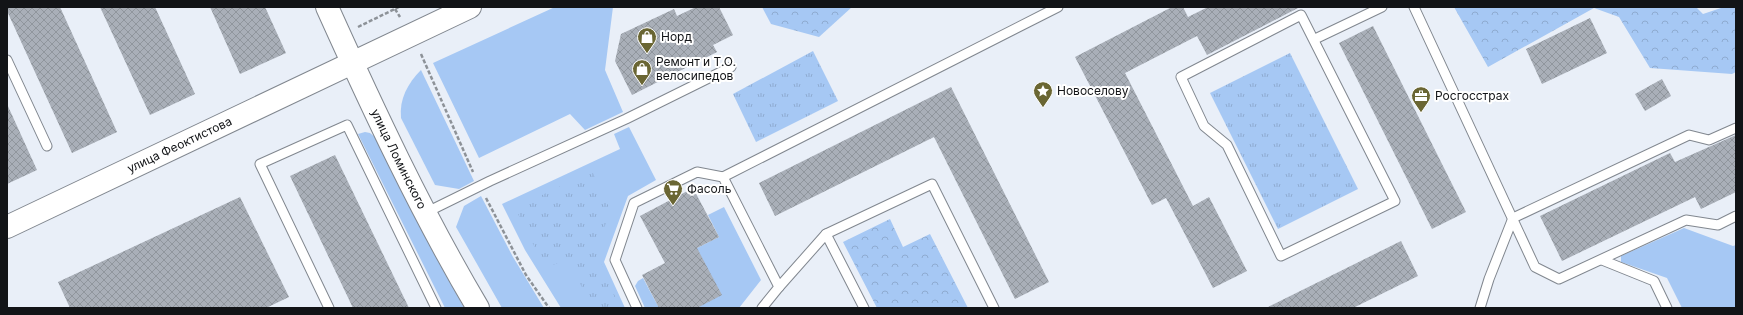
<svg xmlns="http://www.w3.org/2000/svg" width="1743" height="315" font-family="Inter,sans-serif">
  <defs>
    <pattern id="forest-crowns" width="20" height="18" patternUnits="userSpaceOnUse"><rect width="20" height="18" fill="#a6c8f4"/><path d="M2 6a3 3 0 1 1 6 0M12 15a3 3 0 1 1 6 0" fill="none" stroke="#8eabd0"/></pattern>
    <pattern id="park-tufts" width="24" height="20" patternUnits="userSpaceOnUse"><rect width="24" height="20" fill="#a6c8f4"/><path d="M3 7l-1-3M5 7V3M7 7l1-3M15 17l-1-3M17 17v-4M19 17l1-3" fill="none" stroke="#8eabd0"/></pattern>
    <pattern id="building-cross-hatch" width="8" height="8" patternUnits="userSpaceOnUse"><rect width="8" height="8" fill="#a9afb8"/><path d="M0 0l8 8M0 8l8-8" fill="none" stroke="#90969d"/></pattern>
  </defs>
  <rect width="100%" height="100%" fill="#e9eff8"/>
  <!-- grass -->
  <g fill="#a6c8f4">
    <polygon points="555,7 613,7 605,70 623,112 585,130 570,114 479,158 433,63"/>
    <path d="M421,70l53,111 -15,8 -24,-4 -34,-67c-2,-19 7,-35 20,-48z"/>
    <polygon points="629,127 656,180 628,196 604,262 625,308 561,308 525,250 502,204 620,149 614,134"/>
    <polygon points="365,132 370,133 376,138 427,239 464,308 445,308 358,134"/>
    <polygon points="481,196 513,257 544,308 502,308 456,227 464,206"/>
    <polygon points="724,207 761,280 739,308 697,308 697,248 719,237 708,215"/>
    <polygon points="1684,228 1733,246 1736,245 1736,308 1682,308 1667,278 1621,262 1621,256"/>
    <polygon points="643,278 659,308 645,308 635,286 638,281"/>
  </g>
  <!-- forest -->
  <g fill="url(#forest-crowns)">
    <polygon points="762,7 852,7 819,37 771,24"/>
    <polygon points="1454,7 1696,7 1703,14 1724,7 1736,7 1736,72 1732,74 1650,68 1619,17 1594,8 1488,67"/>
    <polygon points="890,219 903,247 930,234 968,308 877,308 843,242"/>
  </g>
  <!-- park -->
  <g fill="url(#park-tufts)">
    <polygon points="813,51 838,101 756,142 733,94"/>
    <polygon points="1290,53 1358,189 1278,229 1210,93"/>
    <polygon points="592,171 611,211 595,250 620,308 592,308 568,259 545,268 515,208"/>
  </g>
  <!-- building -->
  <g fill="url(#building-cross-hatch)">
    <polygon points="7,7 60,7 117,132 72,153 7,11"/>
    <polygon points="100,7 155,7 195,94 150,115"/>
    <polygon points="210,7 265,7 286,53 240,74"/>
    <polygon points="696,7 719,7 733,35 713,45 717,52 632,95 615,61 621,34 674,9 677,16"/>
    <polygon points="1172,7 1183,7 1188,17 1208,7 1300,7 1207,55 1197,36 1125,73 1193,206 1209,197 1247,271 1213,288 1166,198 1152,205 1075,57"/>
    <polygon points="1590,18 1607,53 1542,84 1526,49"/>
    <polygon points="1373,26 1466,212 1432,229 1339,43"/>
    <polygon points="1662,79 1671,96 1645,111 1635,94"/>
    <polygon points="951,87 1049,282 1015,299 934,137 775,216 759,183"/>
    <polygon points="7,104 37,170 7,184"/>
    <polygon points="1736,135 1736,192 1701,209 1695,197 1562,261 1540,216 1670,153 1675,162"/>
    <polygon points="335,155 409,308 353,308 290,176"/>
    <polygon points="693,188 719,237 697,248 722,295 697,308 659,308 642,275 665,263 640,216"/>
    <polygon points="240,197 289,297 266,308 70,308 58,282"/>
    <polygon points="1401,241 1418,276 1353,308 1266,308"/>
  </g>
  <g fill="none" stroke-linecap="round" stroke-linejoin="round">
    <defs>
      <g id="lane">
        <polyline points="1414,7 1535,267 1559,279 1686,220 1718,225 1736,216"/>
        <polygon points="1301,15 1395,201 1281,256 1227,145 1204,126 1181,77"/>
        <polyline points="1315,39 1382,7"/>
        <polyline points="7,60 47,146"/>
        <polyline points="723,177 1058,7"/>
        <polyline points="425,213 490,181 626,119 731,67"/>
        <polyline points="826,234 932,184 994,308"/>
        <polyline points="1602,260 1654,281 1667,308"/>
        <polyline points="779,287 826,234 864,308"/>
        <polyline points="329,308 260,164 347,125 436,308"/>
        <polyline points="637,308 615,260 634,203 697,172 723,177 779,287 762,308"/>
        <polyline points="1480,308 1489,279 1513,218 1689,135 1709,140 1736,128"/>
      </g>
      <g id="secondary">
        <path id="s1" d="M327,7c46,102 94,205 151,301"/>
        <path id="s2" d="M7,227l463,-220"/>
      </g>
    </defs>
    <!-- lane casing -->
    <use href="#lane" stroke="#81878f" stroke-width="11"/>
    <!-- secondary casing -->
    <use href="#secondary" stroke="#81878f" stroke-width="24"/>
    <!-- path -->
    <g stroke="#8d9298" stroke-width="2.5" stroke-dasharray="4 2" stroke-linecap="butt">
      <polyline points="395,9 400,17"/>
      <polyline points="358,27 399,7"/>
      <polyline points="421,54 473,172"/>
      <polyline points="486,198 526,275 549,308"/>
    </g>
    <!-- lane -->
    <use href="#lane" stroke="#fff" stroke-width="9"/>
    <!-- secondary -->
    <use href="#secondary" stroke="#fff" stroke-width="22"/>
  </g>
  <!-- icons -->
  <defs>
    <symbol id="shop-pin" viewBox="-11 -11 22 30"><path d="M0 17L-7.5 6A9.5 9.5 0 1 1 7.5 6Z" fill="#6a6633" stroke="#fff"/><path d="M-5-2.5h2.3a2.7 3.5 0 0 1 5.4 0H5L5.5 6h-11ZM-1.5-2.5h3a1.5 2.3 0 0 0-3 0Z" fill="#fff"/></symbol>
    <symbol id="sight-pin" viewBox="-11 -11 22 30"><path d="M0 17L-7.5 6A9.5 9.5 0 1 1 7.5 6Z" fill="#6a6633" stroke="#fff"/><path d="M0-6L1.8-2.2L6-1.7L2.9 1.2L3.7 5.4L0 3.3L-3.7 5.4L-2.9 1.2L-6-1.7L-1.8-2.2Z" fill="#fff"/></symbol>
    <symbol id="office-pin" viewBox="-11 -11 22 30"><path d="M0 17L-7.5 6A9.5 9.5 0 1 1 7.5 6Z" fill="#6a6633" stroke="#fff"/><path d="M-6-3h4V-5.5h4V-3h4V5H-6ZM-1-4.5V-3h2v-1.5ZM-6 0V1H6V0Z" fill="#fff"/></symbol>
    <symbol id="supermarket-pin" viewBox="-11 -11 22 30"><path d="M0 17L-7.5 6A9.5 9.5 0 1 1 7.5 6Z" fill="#6a6633" stroke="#fff"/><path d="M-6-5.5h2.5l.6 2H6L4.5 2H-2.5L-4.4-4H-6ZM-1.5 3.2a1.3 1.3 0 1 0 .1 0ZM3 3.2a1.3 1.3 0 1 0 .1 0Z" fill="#fff"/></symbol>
  </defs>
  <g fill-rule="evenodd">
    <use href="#shop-pin" x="636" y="26" width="22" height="30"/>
    <use href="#shop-pin" x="631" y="58" width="22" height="30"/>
    <use href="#sight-pin" x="1032" y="80" width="22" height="30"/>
    <use href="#office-pin" x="1410" y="85" width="22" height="30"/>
    <use href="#supermarket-pin" x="662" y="178" width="22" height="30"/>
  </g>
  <g text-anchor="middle" stroke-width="4" stroke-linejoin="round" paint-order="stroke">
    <!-- poi labels -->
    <g font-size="12" fill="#121417" stroke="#fff" text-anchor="start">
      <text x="661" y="41">Норд</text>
      <text x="656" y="66">Ремонт и Т.О.<tspan x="656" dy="14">велосипедов</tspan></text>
      <text x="1057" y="95">Новоселову</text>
      <text x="1435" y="100">Росгосстрах</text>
      <text x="687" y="193">Фасоль</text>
    </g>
    <!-- street labels -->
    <g font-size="12" fill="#121417" stroke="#fff">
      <text dy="4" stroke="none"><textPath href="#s2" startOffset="191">улица Феоктистова</textPath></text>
      <text dy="4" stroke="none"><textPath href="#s1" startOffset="168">улица Ломинского</textPath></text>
    </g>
  </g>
  <!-- border -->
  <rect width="1743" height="315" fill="none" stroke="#121417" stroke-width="16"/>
</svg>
